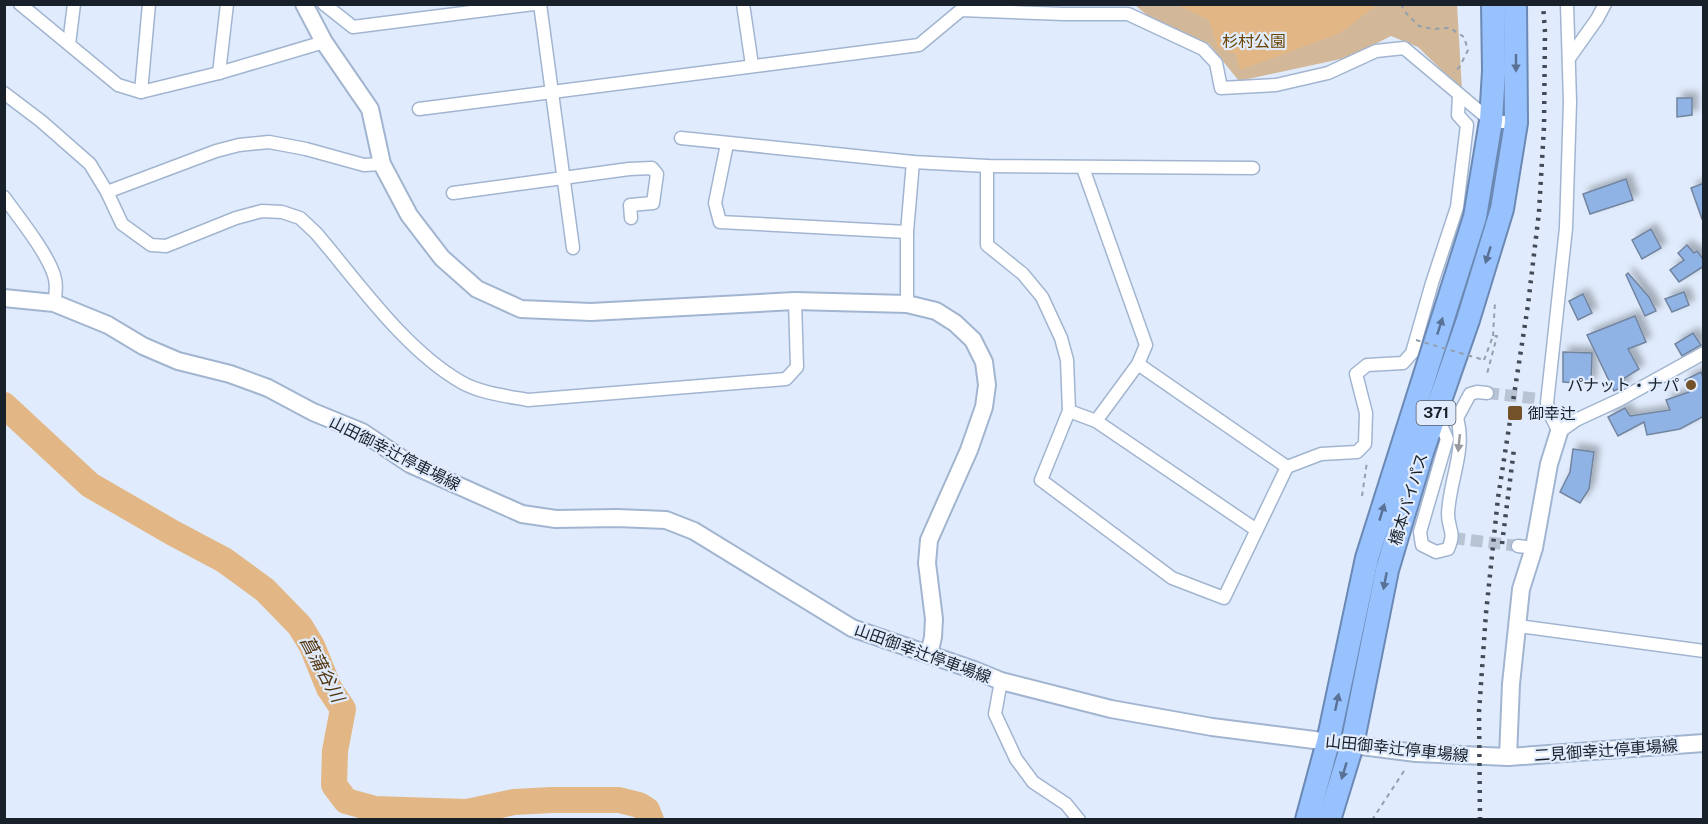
<svg xmlns="http://www.w3.org/2000/svg" width="1708" height="824" font-family="'Public Sans','Noto Sans JP',sans-serif">
  <defs>
    <filter id="shadow"><feDropShadow dx="5.5" dy="-5.5" stdDeviation="3" flood-color="#0004"/></filter>
  </defs>
  <rect width="100%" height="100%" fill="#e0ecfd"/>
  <!-- green -->
  <polygon fill="#d2b899" points="1135,5 1457,5 1462,90 1418,47 1391,36 1350,57 1239,81 1209,44 1167,27 1149,17"/>
  <!-- water -->
  <polygon fill="#e2b785" points="1178,5 1377,5 1340,33 1240,70 1236,54 1218,48 1209,20"/>
  <g fill="none" stroke-linecap="round" stroke-linejoin="round">
    <!-- river -->
    <polyline stroke="#e2b785" stroke-width="26" points="4,405 90,485 173,533 224,560 265,590 300,626 312,646 329,688 343,709 335,751 334,785 346,801 375,809 467,812 514,802 552,800 619,800 639,805 647,810 651,820"/>
  </g>
  <!-- building -->
  <g fill="#90b3e6" stroke="#72849e" stroke-width="1.5" filter="url(#shadow)">
    <polygon points="1677,98 1692,98 1692,115 1677,117"/>
    <polygon points="1626,179 1633,200 1590,214 1583,194"/>
    <polygon points="1704,183 1704,218 1702,219 1691,188"/>
    <polygon points="1651,229 1661,248 1642,259 1632,240"/>
    <polygon points="1687,245 1694,253 1697,251 1704,260 1704,266 1679,282 1670,270 1684,260 1678,253"/>
    <polygon points="1628,273 1649,297 1656,311 1645,316 1626,275"/>
    <polygon points="1684,292 1689,305 1672,312 1665,299"/>
    <polygon points="1583,294 1592,313 1578,320 1569,301"/>
    <polygon points="1635,316 1646,342 1628,349 1639,369 1623,379 1626,385 1614,391 1587,335"/>
    <polygon points="1693,333 1701,345 1682,356 1675,344"/>
    <polygon points="1563,352 1592,353 1591,384 1563,382"/>
    <polygon points="1701,372 1704,380 1704,416 1680,429 1647,435 1644,422 1618,436 1608,417 1625,408 1630,416 1670,410 1666,400 1689,392 1685,380"/>
    <polygon points="1573,449 1594,452 1589,489 1580,503 1560,492 1570,472"/>
  </g>
  <g fill="none" stroke-linecap="round" stroke-linejoin="round">
    <!-- street-tunnel -->
    <g stroke="#b8c3d3" stroke-width="12" stroke-dasharray="12 6" stroke-linecap="butt">
      <polyline points="1487,393 1540,399"/>
      <polyline points="1453,538 1518,546"/>
    </g>
    <defs>
      <g id="street">
        <polyline points="20,4 118,85 141,92 219,73 324,42"/>
        <polyline points="324,4 353,27 534,4"/>
        <polyline points="540,4 573,248"/>
        <polyline points="743,4 752,65"/>
        <polyline points="1567,4 1570,102 1566,228 1547,403 1550,414 1559,432 1576,420 1619,400 1704,353"/>
        <polyline points="69,44 74,4"/>
        <polyline points="1570,57 1597,19 1605,4"/>
        <polyline points="219,73 227,4"/>
        <polyline points="141,92 149,4"/>
        <path d="M4,93l37,28 49,43 17,28 15,32 29,21 15,1 70,-28 26,-7 20,1 18,6 16,15c42,49 88,116 145,149 19,11 45,14 67,18l258,-21 11,-12 -2,-66"/>
        <polyline points="419,109 919,45 961,10 1064,14 1128,14 1203,49 1216,63 1221,88 1276,85 1328,73 1376,51 1404,48 1491,121 1516,123"/>
        <polyline points="681,138 913,162 987,166 1253,168"/>
        <polyline points="727,144 715,203 720,222 907,232"/>
        <polyline points="987,166 987,245 1023,274 1042,297 1061,338 1067,360 1069,411 1041,480 1172,578 1224,598 1287,467 1321,454 1357,452 1365,444 1366,413 1356,374 1367,365 1403,363 1412,353 1432,283 1457,207 1467,125 1458,115 1459,95"/>
        <polyline points="1083,168 1146,345 1138,364 1096,421"/>
        <polyline points="107,192 216,151 239,145 269,142 306,149 364,165 382,164"/>
        <polyline points="453,193 629,169 652,168 657,174 653,203 630,205 631,218"/>
        <path d="M4,197c15,21 42,54 50,78 3,9 2,19 0,28"/>
        <polyline points="907,304 907,232 913,162"/>
        <polyline points="1138,364 1287,467"/>
        <polyline points="1069,411 1096,421 1255,529"/>
        <path d="M1433,418l8,7 6,14 -27,93 2,13 14,7 12,-3c8,-18 0,-19 0,-35 1,-31 17,-62 10,-92 -2,-10 -13,-19 -19,-27"/>
        <polyline points="1457,418 1470,394 1477,392 1487,393"/>
        <polyline points="1518,546 1534,548"/>
        <polyline points="1518,626 1704,651"/>
        <polyline points="1001,681 995,714 1016,759 1033,782 1066,804 1079,820"/>
      </g>
      <g id="secondary">
        <polyline points="304,4 324,42 370,109 382,164 409,215 442,258 477,289 521,309 591,312 795,301 907,304 936,311 955,323 973,340 984,362 987,385 984,407 969,450 929,540 927,563 934,619 933,637 929,654"/>
        <polyline points="4,298 54,303 108,325 143,346 178,361 230,374 268,388 313,412 362,432 410,464 522,514 556,519 617,518 666,520 694,531 852,628 974,670 1001,681 1111,709 1212,727 1416,753 1508,757 1704,743"/>
        <polyline points="1508,757 1511,684 1521,589 1534,548 1549,464 1559,432"/>
      </g>
      <g id="highway">
        <polyline points="1307,820 1328,742 1367,558 1475,217 1491,121 1494,71 1493,4"/>
        <polyline points="1329,820 1352,745 1387,570 1422,452 1468,320 1502,209 1516,123 1515,4"/>
      </g>
    </defs>
    <!-- street casing -->
    <use href="#street" stroke="#a2b5d0" stroke-width="15"/>
    <!-- secondary casing -->
    <use href="#secondary" stroke="#a2b5d0" stroke-width="20"/>
    <!-- highway casing -->
    <use href="#highway" stroke="#6b89b4" stroke-width="26"/>
    <!-- path -->
    <g stroke="#949fad" stroke-width="2" stroke-dasharray="4.5 4.5" stroke-linecap="butt">
      <polyline points="1401,4 1406,13 1419,26 1433,29 1450,28 1464,37 1468,50 1460,66 1454,73"/>
      <polyline points="1493,336 1495,302"/>
      <polyline points="1484,360 1493,336 1497,336 1487,374"/>
      <polyline points="1362,496 1367,462"/>
      <polyline points="1372,820 1406,768"/>
    </g>
    <!-- street -->
    <use href="#street" stroke="#fff" stroke-width="12"/>
    <!-- secondary -->
    <use href="#secondary" stroke="#fff" stroke-width="16"/>
    <!-- highway -->
    <use href="#highway" stroke="#98c2fe" stroke-width="22"/>
    <!-- rail -->
    <g stroke="#414a55" stroke-width="4.5" stroke-dasharray="3 6" stroke-linecap="butt">
      <polyline points="1502,544 1514,449"/>
      <polyline points="1480,820 1479,712 1486,613 1498,498 1528,305 1539,212 1544,127 1545,32 1543,4"/>
    </g>
    <!-- path-bridge -->
    <polyline stroke="#949fad" stroke-width="2" stroke-dasharray="4.5 4.5" stroke-linecap="butt" points="1416,340 1484,360"/>
  </g>
  <!-- one-way arrows -->
  <defs><path id="oneway-solid" d="M-6-.8H1V-3.2L6.5 0L1 3.2V.8H-6Z" transform="scale(1.5)"/></defs>
  <g fill="#587194">
    <use href="#oneway-solid" transform="translate(1516 63) rotate(90)"/>
    <use href="#oneway-solid" transform="translate(1488 255) rotate(107)"/>
    <use href="#oneway-solid" transform="translate(1440 326) rotate(-72)"/>
    <use href="#oneway-solid" transform="translate(1382 512) rotate(-73)"/>
    <use href="#oneway-solid" transform="translate(1385 581) rotate(101)"/>
    <use href="#oneway-solid" transform="translate(1337 702) rotate(-78)"/>
    <use href="#oneway-solid" transform="translate(1344 771) rotate(107)"/>
  </g>
  <use fill="#979b9f" href="#oneway-solid" transform="translate(1459 443) rotate(96)"/>
  <!-- markers -->
  <g fill="#735229" stroke="#e0ecfd" stroke-width="2">
    <circle cx="1691" cy="385" r="6"/>
    <rect x="1507" y="405" width="16" height="16" rx="3"/>
  </g>
  <g text-anchor="middle" stroke-width="4.5" stroke-linejoin="round" paint-order="stroke">
    <!-- shield labels -->
    <rect fill="#e0ecfd" stroke="#545d69" stroke-width="1.5" x="1416.5" y="401" width="39" height="24" rx="4.5"/>
    <g font-size="15" font-weight="bold" fill="#18202a">
      <text x="1436" y="418">371</text>
    </g>
    <!-- park labels -->
    <g font-size="16" fill="#6d4503" stroke="#e0ecfd">
      <text x="1254" y="47">杉村公園</text>
    </g>
    <!-- poi labels -->
    <g font-size="16" fill="#18202a" stroke="#e0ecfd" text-anchor="end">
      <text x="1679" y="391">パナット・ナパ</text>
      <text x="1528" y="419" text-anchor="start">御幸辻</text>
    </g>
    <!-- street labels -->
    <g font-size="16" fill="#18202a" stroke="#e0ecfd">
      <text transform="translate(395 453) rotate(27)" y="6">山田御幸辻停車場線</text>
      <text transform="translate(1408 499) rotate(-73)" y="6">橋本バイパス</text>
      <text transform="translate(923 653) rotate(20)" y="6">山田御幸辻停車場線</text>
      <text transform="translate(1397 748) rotate(6)" y="6">山田御幸辻停車場線</text>
      <text transform="translate(1606 750) rotate(-4)" y="6">二見御幸辻停車場線</text>
    </g>
    <!-- water labels -->
    <g font-size="18" font-style="italic" fill="#53350d" stroke="#e0ecfd">
      <text transform="translate(322 669) rotate(62)" y="6">菖蒲谷川</text>
    </g>
  </g>
  <!-- border -->
  <rect width="1708" height="824" fill="none" stroke="#18202a" stroke-width="12"/>
</svg>
